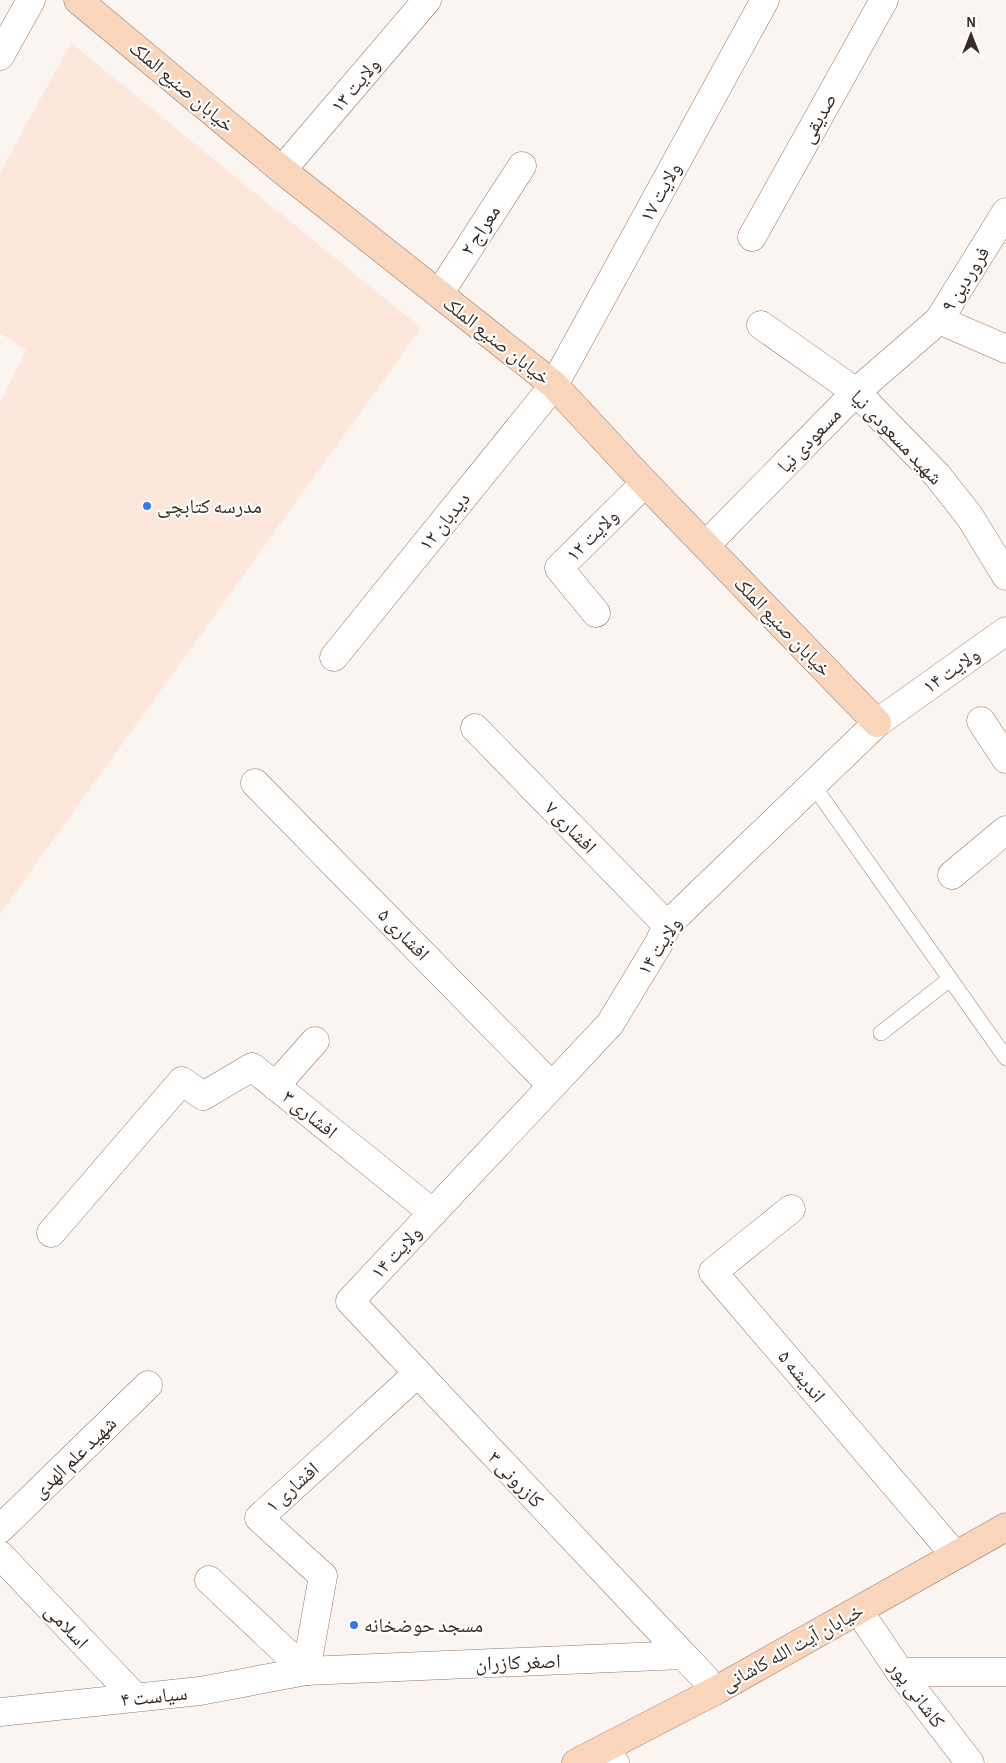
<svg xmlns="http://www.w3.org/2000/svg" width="1006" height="1763" font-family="'Alegreya Sans','Noto Naskh Arabic',sans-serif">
  <rect width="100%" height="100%" fill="#fbf5f2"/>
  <!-- built -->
  <polygon fill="#fde6da" points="71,43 421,328 0,914 0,402 26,350 0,333 0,173"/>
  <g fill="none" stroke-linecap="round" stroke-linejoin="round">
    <defs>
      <g id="lane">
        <polyline points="813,785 1006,1058"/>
        <polyline points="881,1033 950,979"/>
      </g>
      <g id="street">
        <polyline points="0,56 31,0"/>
        <polyline points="282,170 427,0"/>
        <polyline points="752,237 884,0"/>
        <polyline points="439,294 522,166"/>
        <polyline points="939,320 1006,349"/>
        <polyline points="761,325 856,392 937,475 970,517 1006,576"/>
        <polyline points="706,545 856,392 939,320 1006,212"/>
        <polyline points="596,613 559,568 645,483"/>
        <polyline points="334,657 554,385 765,0"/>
        <polyline points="981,721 1006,759"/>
        <polyline points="475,728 667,925"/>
        <polyline points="255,783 552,1086"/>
        <polyline points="952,875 1006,830"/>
        <polyline points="275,1086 315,1041"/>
        <polyline points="791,1209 713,1272 955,1555"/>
        <polyline points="51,1233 182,1081 203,1096 252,1067 433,1213"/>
        <polyline points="0,1529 148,1385"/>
        <polyline points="0,1555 135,1697"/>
        <polyline points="209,1580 306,1671"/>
        <polyline points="867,1623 900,1672 970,1763"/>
        <polyline points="683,1655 350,1301 610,1024 659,943 667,925 877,723 1006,631"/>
        <polyline points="306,1671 323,1576 259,1518 417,1374"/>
        <polyline points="900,1672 1006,1672"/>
        <polyline points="0,1712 200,1691 306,1671 683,1655 705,1678 713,1692"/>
        <polyline points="613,1761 615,1763"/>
      </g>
      <g id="secondary">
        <polyline points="78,0 282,170 554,385 645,483 877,723"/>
        <polyline points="576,1763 713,1692 1006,1527"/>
      </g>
    </defs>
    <!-- lane casing -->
    <use href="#lane" stroke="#917768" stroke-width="16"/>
    <!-- street casing -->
    <use href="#street" stroke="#917768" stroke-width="29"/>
    <!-- secondary casing -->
    <use href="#secondary" stroke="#917768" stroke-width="29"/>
    <!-- lane -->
    <use href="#lane" stroke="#fff" stroke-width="15"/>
    <!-- street -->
    <use href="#street" stroke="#fff" stroke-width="28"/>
    <!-- secondary -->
    <use href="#secondary" stroke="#f8d5bb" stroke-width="28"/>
  </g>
  <!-- markers -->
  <g fill="#3578e6" stroke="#fff" stroke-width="2">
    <circle cx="147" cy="506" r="5"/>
    <circle cx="354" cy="1625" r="5"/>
  </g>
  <g text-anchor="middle" stroke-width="4.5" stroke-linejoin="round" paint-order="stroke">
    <!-- street labels -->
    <g font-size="20" fill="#382c26" stroke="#fff">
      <text transform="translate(355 85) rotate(-50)" y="7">ولایت ۱۳</text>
      <text transform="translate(182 86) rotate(40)" y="7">خیابان صنیع الملک</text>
      <text transform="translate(818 118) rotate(-61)" y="7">صدیقی</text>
      <text transform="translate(660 192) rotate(-61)" y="7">ولایت ۱۷</text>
      <text transform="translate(480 230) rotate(-57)" y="7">معراج ۲</text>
      <text transform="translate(965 279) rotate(-58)" y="7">فروردین ۹</text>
      <text transform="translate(497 340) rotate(38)" y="7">خیابان صنیع الملک</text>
      <text transform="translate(897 437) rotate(46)" y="7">شهید مسعودی نیا</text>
      <text transform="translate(809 440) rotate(-46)" y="7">مسعودی نیا</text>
      <text transform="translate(444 521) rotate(-51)" y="7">دیدبان ۱۲</text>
      <text transform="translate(592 535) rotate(-45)" y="7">ولایت ۱۲</text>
      <text transform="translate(783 626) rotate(46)" y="7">خیابان صنیع الملک</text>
      <text transform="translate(951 670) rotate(-35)" y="7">ولایت ۱۴</text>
      <text transform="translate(571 827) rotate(46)" y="7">افشاری ۷</text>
      <text transform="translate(404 934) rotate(46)" y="7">افشاری ۵</text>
      <text transform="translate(659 946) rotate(-57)" y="7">ولایت ۱۴</text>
      <text transform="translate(310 1114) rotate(39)" y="7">افشاری ۳</text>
      <text transform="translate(396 1252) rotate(-47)" y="7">ولایت ۱۴</text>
      <text transform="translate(802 1376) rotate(50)" y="7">اندیشه ۵</text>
      <text transform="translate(74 1457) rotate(-44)" y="7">شهید علم الهدی</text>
      <text transform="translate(516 1479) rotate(46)" y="7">کازرونی ۳</text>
      <text transform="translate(292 1487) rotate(-42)" y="7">افشاری ۱</text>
      <text transform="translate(67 1626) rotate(47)" y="7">اسلامی</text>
      <text transform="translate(792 1647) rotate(-29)" y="7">خیابان آیت الله کاشانی</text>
      <text transform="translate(518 1662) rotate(-2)" y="7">اصغر کازران</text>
      <text transform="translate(917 1694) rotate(53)" y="7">کاشانی پور</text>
      <text transform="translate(154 1696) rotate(-6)" y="7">سیاست ۴</text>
    </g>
    <!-- poi labels -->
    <g font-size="20" fill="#382c26" stroke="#fff" text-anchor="start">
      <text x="157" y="513">مدرسه کتابچی</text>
      <text x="364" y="1632">مسجد حوضخانه</text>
    </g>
  </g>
  <!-- north arrow -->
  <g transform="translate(971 35)" stroke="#ffffff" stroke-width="4" paint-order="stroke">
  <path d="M0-4L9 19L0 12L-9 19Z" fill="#382c26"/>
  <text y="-8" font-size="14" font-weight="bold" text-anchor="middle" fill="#382c26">N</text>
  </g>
</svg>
